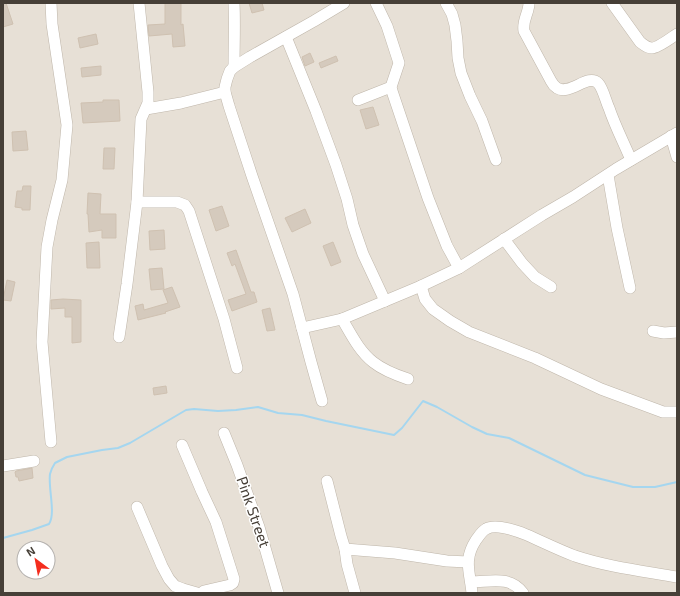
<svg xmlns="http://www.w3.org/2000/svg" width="680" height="596" font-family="'Exo 2',sans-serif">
  <rect width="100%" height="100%" fill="#f3efe8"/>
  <!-- residential -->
  <path fill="#e7e0d6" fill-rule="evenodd" d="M3,3h674v590h-674zM24,548h24v24h-24z"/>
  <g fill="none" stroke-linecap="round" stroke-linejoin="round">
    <!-- stream -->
    <path stroke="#a5d6ef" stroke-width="2" d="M3,538l29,-8 17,-6c7,-10 -1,-36 1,-50 1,-4 3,-8 5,-11l12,-6 35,-7 16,-2 12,-5 56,-33 8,-1 24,2 18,-1 22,-3 20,6 24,2 24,6 68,14 8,-7 21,-27 14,6 35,20 15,7 22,4 76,37 48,12h22l22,-5"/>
  </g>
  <!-- building -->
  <g fill="#d5cabd" stroke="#cfc1b1">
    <polygon points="3,3 6,3 13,24 3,27"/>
    <polygon points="165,3 181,3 181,25 183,24 185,46 173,47 172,34 149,36 148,25 165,24"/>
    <polygon points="249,3 262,3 264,10 252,13"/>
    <polygon points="96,34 98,44 80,48 78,38"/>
    <polygon points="310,53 314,62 305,66 302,57"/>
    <polygon points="336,56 338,61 321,68 319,63"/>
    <polygon points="101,66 101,75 82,77 81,68"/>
    <polygon points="103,100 119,100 120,121 83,123 81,103 103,102"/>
    <polygon points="373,107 379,125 366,129 360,110"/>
    <polygon points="26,131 28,150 13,151 12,132"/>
    <polygon points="104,148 115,148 114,169 103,169"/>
    <polygon points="23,186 31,186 30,210 22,210 22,208 15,207 17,191 22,191"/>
    <polygon points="88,193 101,194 100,214 116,214 116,238 102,238 102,230 89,232 88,214 87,214"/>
    <polygon points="222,206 229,226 216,231 209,210"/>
    <polygon points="305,209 311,223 292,232 285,218"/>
    <polygon points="164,230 165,249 150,250 149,231"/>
    <polygon points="99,242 100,268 87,268 86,243"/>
    <polygon points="333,242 341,262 331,266 323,246"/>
    <polygon points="236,250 251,292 254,292 257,302 232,311 228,300 246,294 235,264 232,266 227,253"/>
    <polygon points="162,268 164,289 151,290 149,269"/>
    <polygon points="7,280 15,282 11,301 3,300"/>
    <polygon points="172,287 180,307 165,312 166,313 138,320 135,306 143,304 144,310 168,303 163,290"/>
    <polygon points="63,299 81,300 81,342 72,343 72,317 65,317 65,308 51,309 51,300"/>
    <polygon points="270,308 275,330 267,331 262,310"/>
    <polygon points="166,386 167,393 154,395 153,388"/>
    <polygon points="32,468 33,478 19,481 18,477 16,477 15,472 16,471"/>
  </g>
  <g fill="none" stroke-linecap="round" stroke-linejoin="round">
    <defs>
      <g id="minor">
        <path d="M234,3c1,21 0,43 0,64"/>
        <polyline points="376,3 387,26 399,63 391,87 392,91 428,198 447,246 459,268"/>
        <polyline points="446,3 452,14 455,25 457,41 458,58 461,73 470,96 482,121 496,160"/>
        <path d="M529,3c0,10 -7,17 -5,28l27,50c1,2 3,5 6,7 13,8 31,-15 41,-5 5,5 8,19 11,25 6,18 15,35 22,52"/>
        <path d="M612,3l28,39c4,3 7,6 12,6 6,0 19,-10 25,-14"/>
        <polyline points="286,37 316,111 336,165 347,199 353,225 363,254 385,301"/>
        <polyline points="358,100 391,87"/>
        <polyline points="146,109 181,103 225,92"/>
        <polyline points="671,136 677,157"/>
        <polyline points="608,175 617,228 630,288"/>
        <polyline points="137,202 177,202 185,205 189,211 224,319 237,368"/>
        <polyline points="504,239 522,263 535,277 551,287"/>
        <polyline points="421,286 425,299 433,309 450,321 469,332 535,358 601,389 663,412 677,412"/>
        <path d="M342,319c9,15 17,32 31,43 10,8 23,13 35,17"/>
        <polyline points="302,328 342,319 421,286 459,268 542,215 573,197 616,169 677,133"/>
        <polyline points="653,331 664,333 677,332"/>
        <polyline points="119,337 127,284 137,202 141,119 148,103 148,92 139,3"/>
        <polyline points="322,401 311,362 293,294 252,176 229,106 225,92 225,87 227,79 230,71 234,67 250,57 314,21 344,3"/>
        <polyline points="224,433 237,465 259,527 278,593"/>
        <polyline points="51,442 42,342 47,247 52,220 62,180 67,125 52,24 51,3"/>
        <polyline points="182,445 202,492 216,522 234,579 233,583 230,585 204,591 202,593"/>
        <polyline points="3,466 34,461"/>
        <polyline points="327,481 341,536 345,549 347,564 355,593"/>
        <polyline points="137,507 162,566 169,579 175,586 183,589 197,593"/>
        <polyline points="345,549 395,553 447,561 468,562"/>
        <path d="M471,582c19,0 39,-7 52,11"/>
        <path d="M472,593c-2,-21 -9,-33 4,-53 3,-4 6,-9 10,-11 10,-6 31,2 41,6 16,7 32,15 48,21 33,11 68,15 102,21"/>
      </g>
    </defs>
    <!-- minor casing -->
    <use href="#minor" stroke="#bfb6aa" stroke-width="12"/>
    <!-- minor -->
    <use href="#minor" stroke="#fff" stroke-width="11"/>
  </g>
  <g text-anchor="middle" stroke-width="3" stroke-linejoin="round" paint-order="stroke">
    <!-- street labels -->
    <g font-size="15" fill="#463f37" stroke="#fff">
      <text transform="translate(253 512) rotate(71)" y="5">Pink Street</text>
    </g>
  </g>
  <!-- border -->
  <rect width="680" height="596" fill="none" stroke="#463f37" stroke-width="8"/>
  <!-- north arrow -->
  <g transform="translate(36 560) rotate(328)"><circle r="19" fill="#ffffff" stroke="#b5b2af"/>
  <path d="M0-3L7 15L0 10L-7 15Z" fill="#f42d1e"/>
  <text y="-6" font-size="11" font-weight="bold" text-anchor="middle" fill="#463f37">N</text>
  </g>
</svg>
